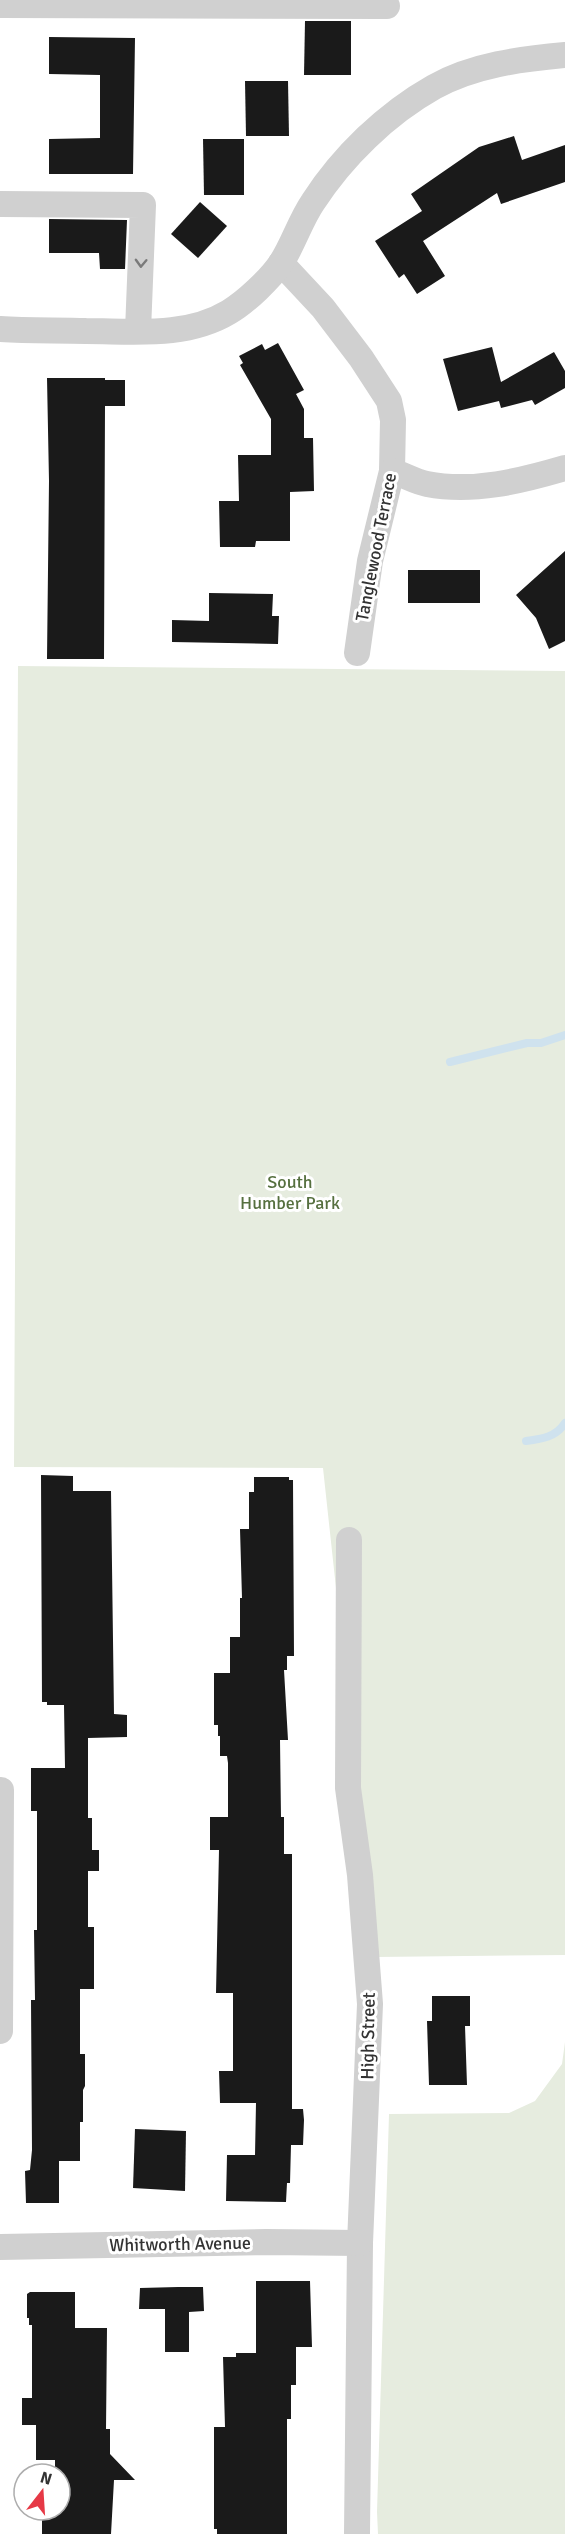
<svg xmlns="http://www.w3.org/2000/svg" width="565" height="2534" font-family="Signika,sans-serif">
  <rect width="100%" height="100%" fill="#fff"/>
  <!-- green -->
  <g fill="#e6ecdf">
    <polygon points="18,666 565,671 565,1955 376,1957 323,1468 14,1467"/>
    <polygon points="565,2042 565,2534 378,2534 377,2512 389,2114 509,2113 535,2101 562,2064"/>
  </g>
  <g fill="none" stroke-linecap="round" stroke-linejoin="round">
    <!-- stream -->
    <g stroke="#cfe2ee" stroke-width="8">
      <polyline points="450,1062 527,1043 541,1043 565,1035"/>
      <path d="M526,1441c16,-2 30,-4 39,-18"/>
    </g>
  </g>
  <!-- building -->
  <g fill="#1a1a1a">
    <polygon points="305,21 351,21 351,75 304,75"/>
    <polygon points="49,37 135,38 133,174 49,174 49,139 100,138 100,75 49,74"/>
    <polygon points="245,81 288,81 289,136 246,136"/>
    <polygon points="514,136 522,160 565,145 565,182 501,204 497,193 423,241 445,276 417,294 404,274 399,278 375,241 422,211 411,194 479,147"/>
    <polygon points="203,139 244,139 244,195 204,195"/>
    <polygon points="200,202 227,226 198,258 171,234"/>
    <polygon points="49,219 127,220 125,269 100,269 99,253 49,253"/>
    <polygon points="278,343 304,390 296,394 304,409 304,438 313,438 314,491 290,492 290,541 256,541 255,547 220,547 219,501 239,501 238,455 271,455 271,419 240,365 243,363 239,356 262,344 265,350"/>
    <polygon points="492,347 501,382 554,352 565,371 565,388 535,405 532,400 501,408 499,401 458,411 443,359"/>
    <polygon points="47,378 105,378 105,380 125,380 125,406 105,406 104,659 47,659 49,481"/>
    <polygon points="565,551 565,641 549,649 536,618 516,595"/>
    <rect x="408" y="570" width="72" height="33"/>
    <polygon points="209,593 273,594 272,616 279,616 278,644 172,642 172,620 209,621"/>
    <polygon points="41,1475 73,1476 73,1491 111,1491 114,1714 127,1715 127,1737 88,1738 88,1818 92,1818 92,1850 99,1850 99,1871 88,1871 88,1927 94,1927 94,1989 80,1989 80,2054 85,2054 85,2086 83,2090 83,2122 80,2122 80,2161 59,2161 59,2203 26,2203 25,2171 30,2170 32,2150 31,2000 35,2000 34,1930 37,1930 37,1811 31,1811 31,1768 65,1768 64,1705 47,1705 47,1702 42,1702"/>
    <polygon points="254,1477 289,1477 289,1480 293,1480 294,1656 287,1656 287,1670 284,1670 288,1740 280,1740 281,1817 284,1817 284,1854 292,1854 292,2109 303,2109 304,2120 303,2145 291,2145 290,2183 287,2183 286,2202 226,2201 227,2155 255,2155 256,2103 220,2103 219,2071 233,2071 233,1993 216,1993 219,1850 210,1850 210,1817 228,1817 228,1763 227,1756 220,1756 220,1736 218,1736 218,1725 214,1725 214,1673 230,1673 230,1637 240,1637 240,1598 242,1598 240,1529 249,1529 249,1492 254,1492"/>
    <polygon points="432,1996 470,1996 470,2026 465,2026 467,2085 429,2085 427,2021 432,2021"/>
    <polygon points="135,2129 186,2131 185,2191 133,2188"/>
    <polygon points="256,2281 310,2281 312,2347 296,2347 296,2385 291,2385 291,2419 287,2419 287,2534 217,2534 217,2529 214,2529 214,2427 225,2427 223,2357 236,2357 236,2353 256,2353"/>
    <polygon points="178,2287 203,2287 204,2311 189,2312 189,2352 165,2352 165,2309 139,2309 140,2288"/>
    <polygon points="30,2292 75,2292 75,2328 107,2328 106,2429 110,2429 110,2454 135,2480 114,2480 111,2534 42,2534 42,2510 60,2510 60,2474 55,2474 55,2460 36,2460 36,2425 22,2425 22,2398 32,2398 32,2325 29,2325 29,2318 27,2318 27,2294"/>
  </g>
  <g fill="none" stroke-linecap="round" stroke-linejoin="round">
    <!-- minor -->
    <g stroke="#d0d0d0" stroke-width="26">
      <polyline points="0,5 387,6"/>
      <polyline points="0,204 143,205 138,331"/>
      <polyline points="281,263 323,308 361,358 389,401 393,420 392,471 370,561 357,653"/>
      <path d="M0,329c29,2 58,1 86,2 47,0 100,7 143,-19 17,-10 41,-33 52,-49 12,-18 19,-42 32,-61 29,-45 73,-88 121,-115 39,-22 87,-28 131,-32"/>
      <path d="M392,471c12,4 24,11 35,13 46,9 94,-3 138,-16"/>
      <polyline points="349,1540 348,1788 360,1875 370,2004 360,2243 357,2534"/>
      <polyline points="0,2031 1,1790"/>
      <polyline points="0,2247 266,2242 360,2243"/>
    </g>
  </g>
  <!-- one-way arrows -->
  <defs><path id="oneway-chevron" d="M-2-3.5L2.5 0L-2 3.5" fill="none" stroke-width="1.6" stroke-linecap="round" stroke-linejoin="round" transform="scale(1.5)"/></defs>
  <use stroke="#7a7a7a" href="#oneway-chevron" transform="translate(141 263) rotate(92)"/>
  <g text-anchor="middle" stroke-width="6" stroke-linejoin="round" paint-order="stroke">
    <!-- street labels -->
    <g font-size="18" fill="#333" stroke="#fff">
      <text transform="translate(376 547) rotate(-79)" y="6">Tanglewood Terrace</text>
      <text transform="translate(368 2036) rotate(-89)" y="6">High Street</text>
      <text transform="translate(180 2244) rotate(-1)" y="6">Whitworth Avenue</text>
    </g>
    <!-- park labels -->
    <g font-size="18" fill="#56703f" stroke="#fff">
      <text x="290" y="1188">South<tspan x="290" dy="21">Humber Park</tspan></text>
    </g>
  </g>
  <!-- north arrow -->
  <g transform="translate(42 2492) rotate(17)"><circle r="28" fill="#ffffff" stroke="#adadad" stroke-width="1.5"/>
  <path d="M0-4.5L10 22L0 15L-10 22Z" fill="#e63946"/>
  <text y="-9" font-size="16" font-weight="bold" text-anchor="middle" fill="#333333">N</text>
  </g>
</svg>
